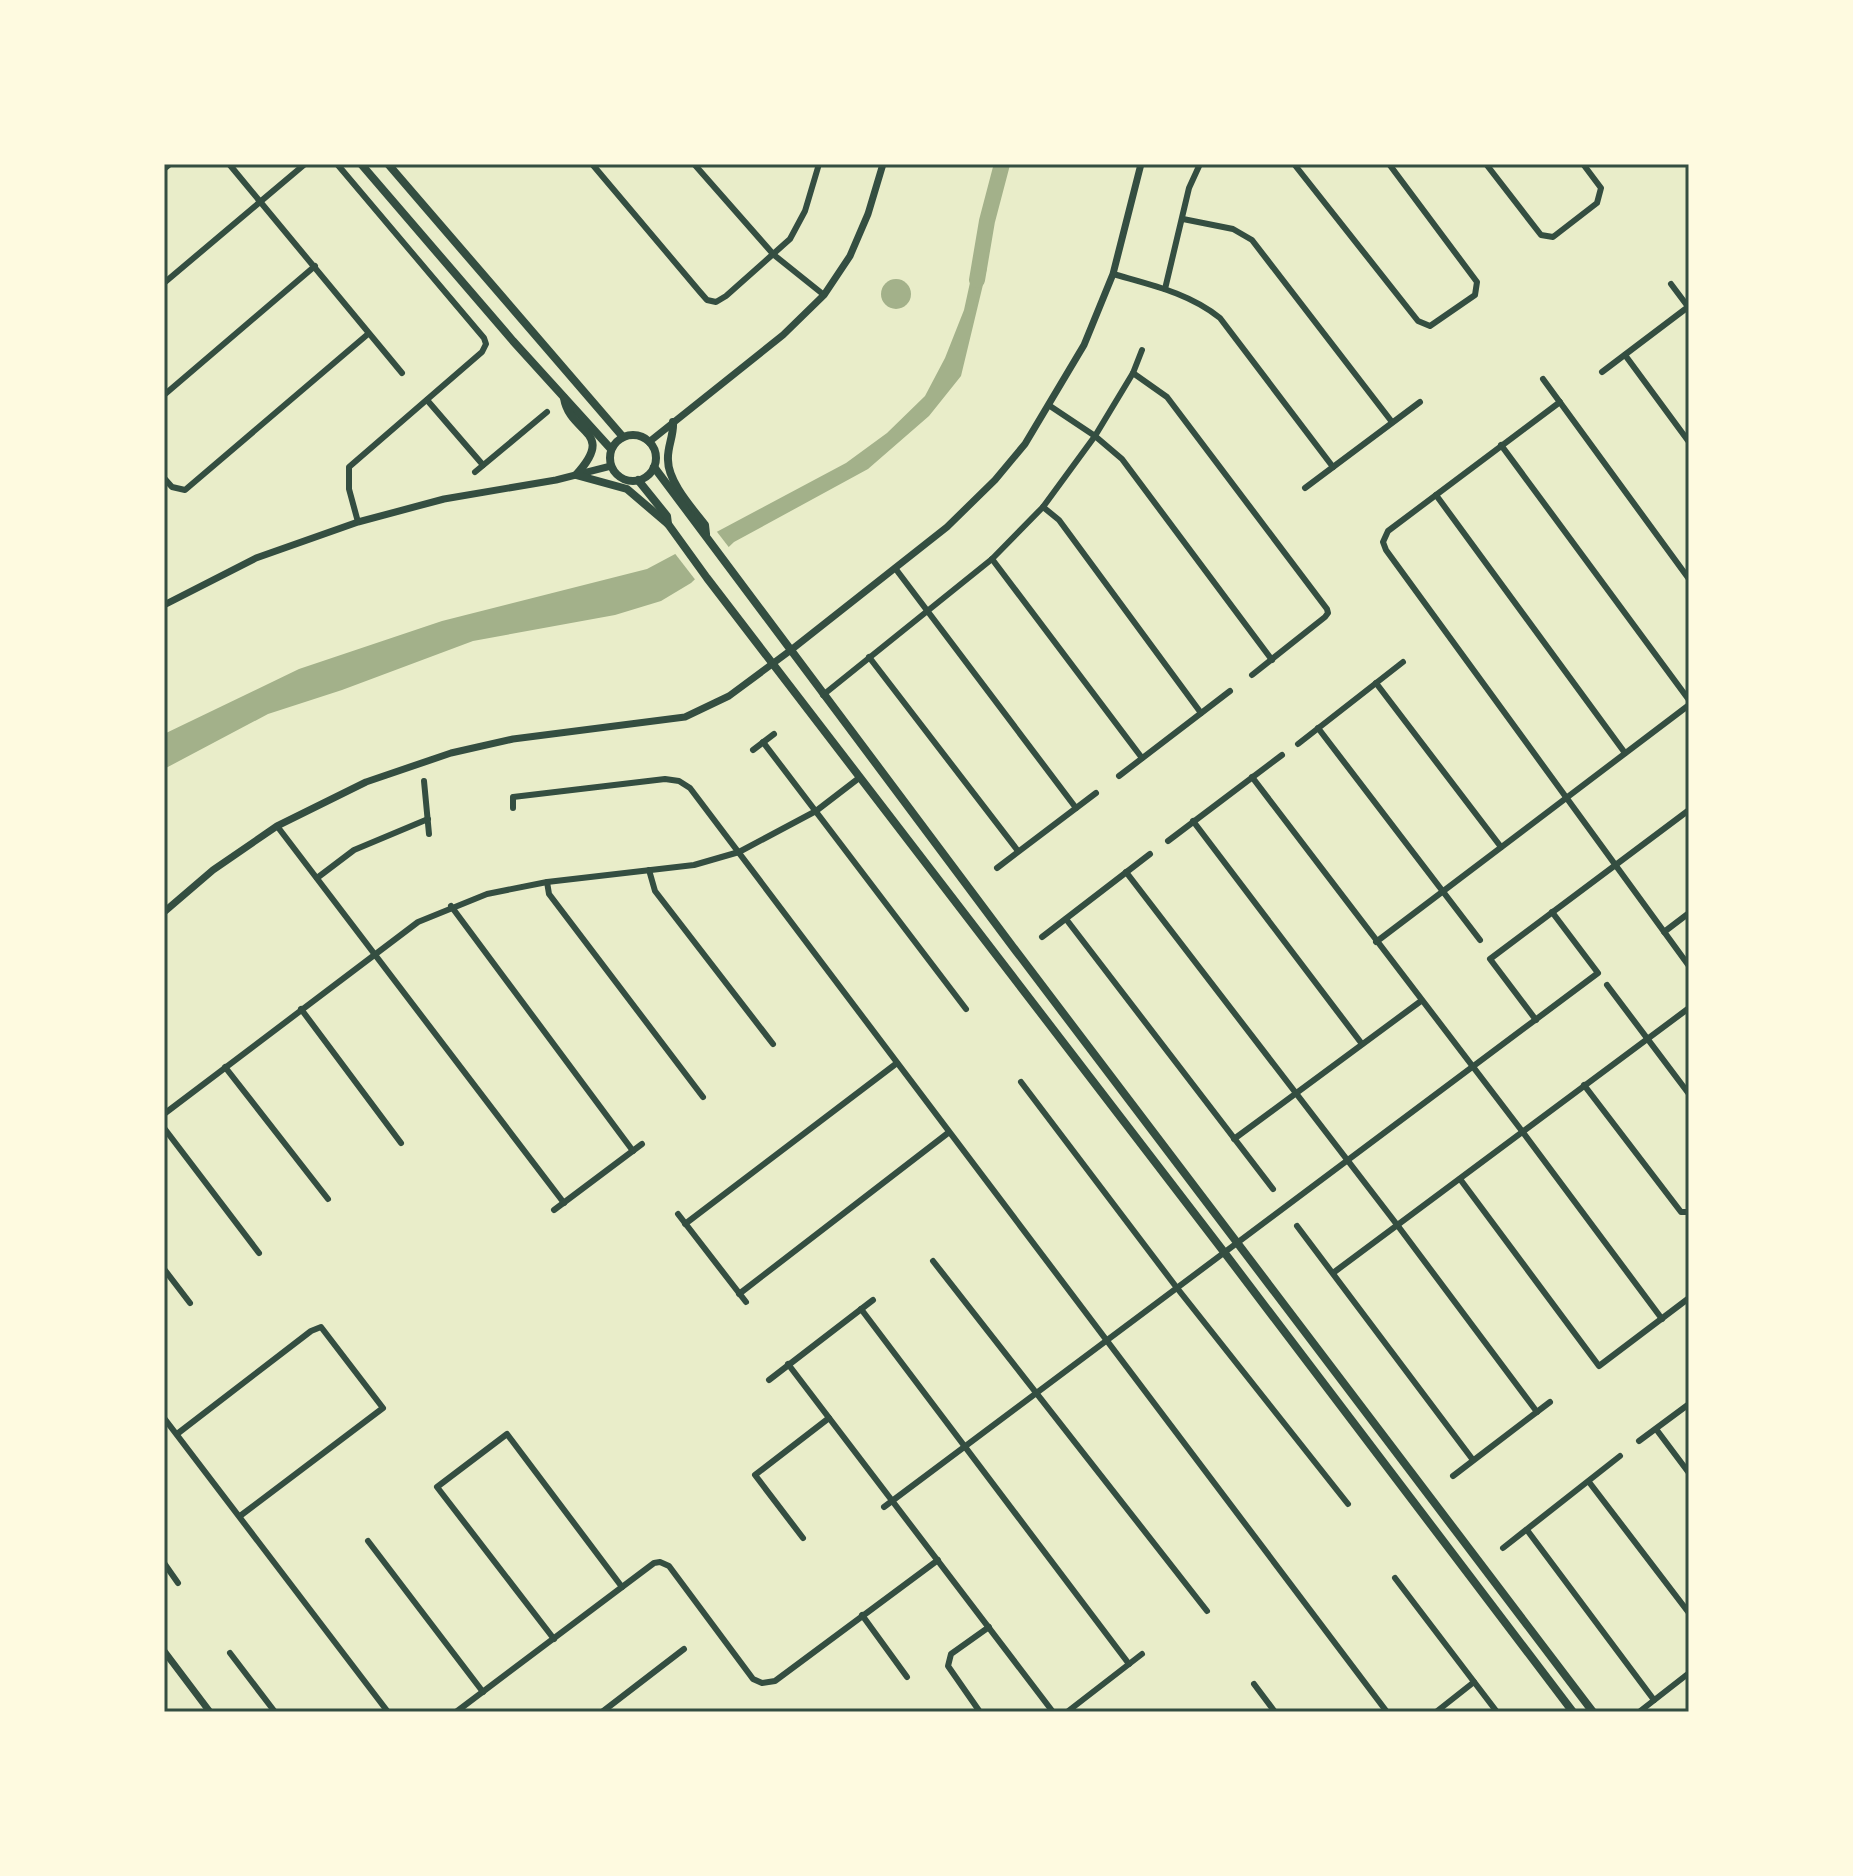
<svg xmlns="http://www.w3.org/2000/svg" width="1853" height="1876" font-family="'PT Sans Narrow',sans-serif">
  <rect width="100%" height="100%" fill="#e9edc9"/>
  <!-- water -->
  <g fill="#a3b18a">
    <polygon points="976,255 987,268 961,376 929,416 868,469 734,542 691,583 661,601 615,615 473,641 342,690 268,714 164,769 164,734 299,669 442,621 647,569 846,463 887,433 925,396 945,358 964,310"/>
    <circle cx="896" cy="294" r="15"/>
  </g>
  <!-- pier -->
  <polygon fill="#e9edc9" points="714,528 731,550 697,582 673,551"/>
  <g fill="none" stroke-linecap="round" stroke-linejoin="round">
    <!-- river -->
    <polyline stroke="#a3b18a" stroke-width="16" points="977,280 987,221 1002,164"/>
    <!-- minor -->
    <g stroke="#344e41" stroke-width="6">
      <polyline points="229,164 402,373"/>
      <polyline points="337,164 484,338 486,344 482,352 349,467 349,489 358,522"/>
      <polyline points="592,164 700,292 707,300 716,302 726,296 790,239 805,211 819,164"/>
      <polyline points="694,164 774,255 824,295"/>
      <polyline points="1294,164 1418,321 1430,326 1475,295 1477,282 1389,164"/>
      <polyline points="1486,164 1541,235 1553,237 1597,203 1601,188 1583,164"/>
      <polyline points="164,169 170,164"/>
      <polyline points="1183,219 1233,229 1252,240 1392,422"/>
      <path d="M1113,274c38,11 76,19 107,44l113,149"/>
      <polyline points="164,283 305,164"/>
      <polyline points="1671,284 1689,308"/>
      <polyline points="1165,289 1189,188 1200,164"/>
      <polyline points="1625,355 1689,442"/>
      <polyline points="1602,372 1688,307"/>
      <polyline points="1133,373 1167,397 1327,609 1328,613 1325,617 1252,675"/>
      <polyline points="1543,379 1689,579"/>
      <polyline points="164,395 315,266"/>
      <polyline points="427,400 483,465"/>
      <polyline points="1560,402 1388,531 1383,542 1386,550 1689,966"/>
      <polyline points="1050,406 1095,436 1122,459 1272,660"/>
      <polyline points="1501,445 1689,700"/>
      <polyline points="475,472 547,412"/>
      <polyline points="164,478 172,487 185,490 368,334"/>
      <polyline points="1305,488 1420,402"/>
      <polyline points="1436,495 1625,753"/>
      <polyline points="1043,507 1059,520 1201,713"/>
      <polyline points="992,559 1142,758"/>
      <polyline points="895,568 1076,808"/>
      <polyline points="869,657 1018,851"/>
      <polyline points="1376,683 1501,847"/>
      <polyline points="823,695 992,559 1043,507 1095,436 1133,373 1142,350"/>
      <polyline points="1318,728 1480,940"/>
      <polyline points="763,742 966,1009"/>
      <polyline points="1298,744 1403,662"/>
      <polyline points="753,750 774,734"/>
      <polyline points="1119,776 1230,691"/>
      <polyline points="1252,777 1522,1131 1662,1319"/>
      <polyline points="424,781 429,834"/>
      <polyline points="513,808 513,797 665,779 679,781 690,788 1387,1712"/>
      <polyline points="1193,821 1362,1044"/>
      <polyline points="277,826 564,1203"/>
      <polyline points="1168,841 1282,755"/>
      <polyline points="997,868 1096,793"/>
      <polyline points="649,870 655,891 773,1044"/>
      <polyline points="1126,872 1398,1226 1537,1412"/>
      <polyline points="317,878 354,850 428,819"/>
      <polyline points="547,882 549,894 703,1097"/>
      <polyline points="451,906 633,1151"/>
      <polyline points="1066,919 1273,1189"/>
      <polyline points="1664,932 1689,913"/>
      <polyline points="1042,937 1150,854"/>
      <polyline points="1376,942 1689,705"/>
      <polyline points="1607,985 1689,1094"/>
      <polyline points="301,1009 401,1143"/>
      <polyline points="1536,1020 1490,959 1689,810"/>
      <polyline points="225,1067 328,1199"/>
      <polyline points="1021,1082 1177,1288 1348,1504"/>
      <polyline points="1584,1085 1681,1212 1689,1212"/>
      <polyline points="164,1114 418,922 487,894 547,882 694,865 739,852 816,811 859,778"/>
      <polyline points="164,1128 259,1253"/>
      <polyline points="1234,1139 1421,1001"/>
      <polyline points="1460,1179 1599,1366 1689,1298"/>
      <polyline points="554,1210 642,1144"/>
      <polyline points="678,1214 746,1302"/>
      <polyline points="685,1224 897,1063"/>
      <polyline points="1297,1226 1473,1460"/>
      <polyline points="933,1261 1207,1611"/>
      <polyline points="164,1269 190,1303"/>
      <polyline points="1333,1273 1689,1008"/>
      <polyline points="739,1294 948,1133"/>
      <polyline points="861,1309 1129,1664"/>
      <polyline points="788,1364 1053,1712"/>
      <polyline points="769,1380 873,1300"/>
      <polyline points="164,1418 388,1712"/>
      <polyline points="1656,1429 1689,1473"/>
      <polyline points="177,1434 311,1331 321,1327 383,1408 240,1516"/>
      <polyline points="1639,1441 1689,1404"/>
      <polyline points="1453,1476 1550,1402"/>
      <polyline points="1589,1482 1689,1613"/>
      <polyline points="884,1507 1598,973 1552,912"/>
      <polyline points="1527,1530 1654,1700"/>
      <polyline points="803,1538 755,1475 829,1418"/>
      <polyline points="368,1541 483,1692"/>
      <polyline points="1503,1548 1620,1456"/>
      <polyline points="164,1563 178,1583"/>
      <polyline points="1395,1578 1497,1712"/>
      <polyline points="862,1615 907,1677"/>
      <polyline points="554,1639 437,1487 507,1434 622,1587"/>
      <polyline points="230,1653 275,1712"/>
      <polyline points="1254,1684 1275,1712"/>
      <polyline points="456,1712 654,1563 660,1562 669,1566 753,1679 762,1683 775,1681 938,1560"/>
      <polyline points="602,1712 684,1649"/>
      <polyline points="980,1712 948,1666 951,1654 989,1627"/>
      <polyline points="1067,1712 1142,1654"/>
      <polyline points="1436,1712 1474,1682"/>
      <polyline points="1639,1712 1689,1673"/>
    </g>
    <!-- tertiary -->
    <g stroke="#344e41" stroke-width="7">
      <polyline points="649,442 783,335 824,295 850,256 868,214 883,164"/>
      <polyline points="164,605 256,558 358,522 444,499 556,480 611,466"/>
      <polyline points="164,912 213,870 277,826 366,782 451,753 513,739 685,717 729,696 791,650 947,527 995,480 1025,444 1084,345 1113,274 1141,164"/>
      <polyline points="164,1651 210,1712"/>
    </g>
    <!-- secondary -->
    <g stroke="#344e41" stroke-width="8">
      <polyline points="361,164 513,341 611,449"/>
      <polyline points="388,164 623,437"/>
      <path d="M564,398c6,37 53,32 12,77l51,14 41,35"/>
      <path d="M673,422c1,14 -6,25 -5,38 0,22 24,48 37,65l1,9"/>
      <circle cx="633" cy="458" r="23"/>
      <polyline points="654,467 1016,951 1593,1712"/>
      <polyline points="638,480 667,516 668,524 707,578 1224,1252 1573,1712"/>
    </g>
  </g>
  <!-- border -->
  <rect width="1853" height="1876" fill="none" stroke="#fefae0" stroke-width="332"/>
  <rect x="166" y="166" width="1521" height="1544" fill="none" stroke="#344e41" stroke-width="3"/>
</svg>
